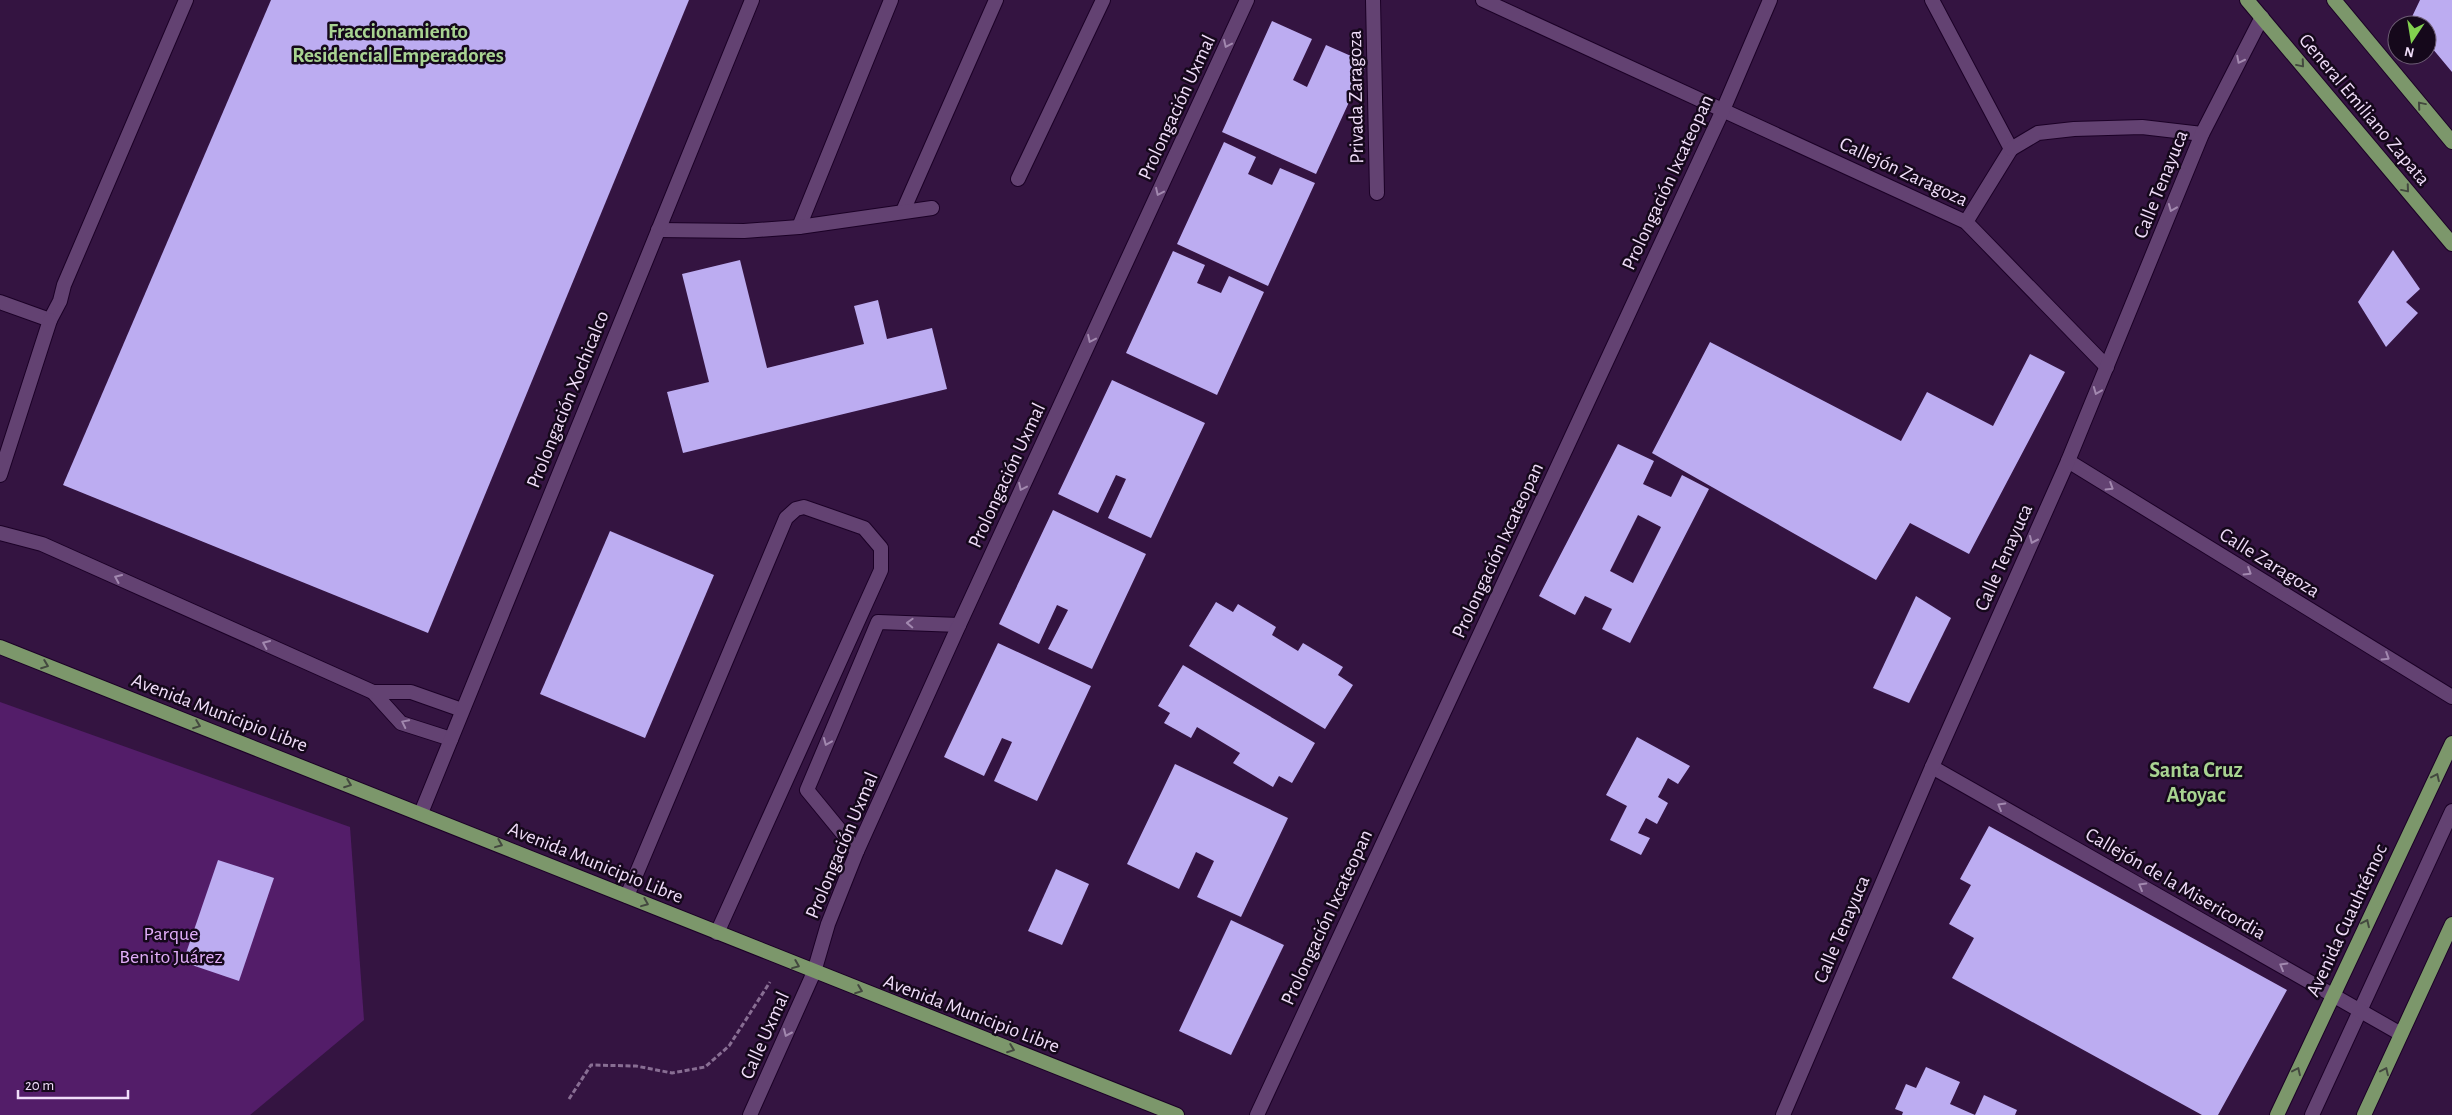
<svg xmlns="http://www.w3.org/2000/svg" width="2452" height="1115" font-family="'Alegreya Sans',sans-serif">
  <rect width="100%" height="100%" fill="#341441"/>
  <!-- green -->
  <polygon fill="#531d69" points="0,702 350,827 364,1020 250,1115 0,1115"/>
  <!-- building -->
  <g fill="#bcacf1" fill-rule="evenodd">
    <polygon points="271,0 689,0 428,633 63,485"/>
    <polygon points="2420,0 2452,0 2452,72 2427,42 2427,25 2413,25 2410,21"/>
    <polygon points="1272,21 1312,39 1293,80 1307,87 1326,45 1367,63 1316,174 1222,132"/>
    <polygon points="1224,142 1256,157 1248,174 1272,185 1280,168 1315,183 1268,286 1177,244"/>
    <polygon points="2393,250 2420,289 2406,302 2418,313 2386,347 2358,302"/>
    <polygon points="1173,251 1205,265 1197,283 1221,293 1229,276 1264,292 1217,395 1126,353"/>
    <polygon points="740,260 767,368 864,344 854,306 878,300 887,339 932,328 947,389 683,453 667,392 709,382 682,274"/>
    <polygon points="1710,342 1901,441 1927,392 1993,426 2030,354 2065,372 1969,554 1910,523 1876,580 1652,453"/>
    <polygon points="1112,380 1205,423 1151,538 1108,518 1126,479 1116,475 1098,513 1058,494"/>
    <path d="M1618,444l36,17 -11,23 28,13 11,-22 27,14 -79,154 -28,-14 10,-20 -27,-13 -10,19 -36,-19zM1638,515l23,12 -28,56 -23,-12z"/>
    <polygon points="1053,510 1146,554 1092,669 1048,649 1068,610 1057,605 1039,644 999,624"/>
    <polygon points="610,531 714,575 645,738 540,694"/>
    <polygon points="1916,596 1951,618 1909,703 1873,688"/>
    <polygon points="1216,602 1233,612 1238,604 1276,627 1272,635 1298,651 1303,643 1343,667 1338,675 1353,685 1325,729 1189,646"/>
    <polygon points="998,643 1091,686 1037,801 994,781 1012,742 1002,738 984,776 944,757"/>
    <polygon points="1183,665 1315,743 1292,783 1279,776 1273,787 1233,763 1240,753 1197,727 1191,738 1164,723 1170,713 1158,706"/>
    <polygon points="1637,737 1690,766 1678,784 1668,778 1658,797 1668,803 1657,824 1646,818 1638,833 1650,838 1641,855 1610,840 1627,806 1606,795"/>
    <polygon points="1175,764 1288,818 1241,917 1197,897 1214,861 1196,852 1179,889 1127,864"/>
    <polygon points="1989,826 2287,990 2218,1115 2202,1115 1952,978 1974,938 1949,924 1971,885 1960,879"/>
    <polygon points="218,860 274,878 239,981 183,962"/>
    <polygon points="1056,869 1089,884 1062,945 1028,931"/>
    <polygon points="1231,920 1284,945 1231,1055 1179,1031"/>
    <polygon points="1926,1067 1960,1082 1950,1104 1975,1115 1902,1115 1903,1112 1895,1109 1906,1084 1916,1088"/>
    <polygon points="1984,1095 2017,1110 2015,1115 1975,1115"/>
  </g>
  <g fill="none" stroke-linecap="round" stroke-linejoin="round">
    <defs>
      <g id="service">
        <polyline points="0,302 50,320 60,301 64,285 186,0"/>
        <polyline points="0,475 50,320"/>
        <polyline points="0,533 42,544 373,692 401,723 451,739"/>
        <polyline points="373,692 411,692 462,710"/>
        <polyline points="857,851 807,790 878,622 959,625"/>
        <polyline points="627,896 786,518 796,509 804,507 864,528 881,548 881,570 717,933"/>
        <polyline points="2312,1115 2452,811"/>
      </g>
      <g id="minor">
        <polyline points="1373,0 1377,193"/>
        <polyline points="1483,0 1966,222 2107,367"/>
        <polyline points="1932,0 2011,149 1966,222"/>
        <polyline points="2011,149 2038,133 2074,129 2142,127 2202,134"/>
        <polyline points="1018,179 1103,0"/>
        <polyline points="903,211 996,0"/>
        <polyline points="799,227 891,0"/>
        <polyline points="658,230 744,231 799,227 932,208"/>
        <polyline points="2068,461 2452,697"/>
        <polyline points="1932,767 2401,1034"/>
        <polyline points="421,813 752,0"/>
        <polyline points="750,1115 814,972 828,924 857,851 959,625 1247,0"/>
        <polyline points="1257,1115 1723,110 1770,0"/>
        <polyline points="1783,1115 1932,767 2068,461 2202,134 2262,17"/>
      </g>
      <g id="primary">
        <polyline points="2247,0 2452,244"/>
        <polyline points="2334,0 2452,142"/>
        <path d="M0,647c393,155 784,313 1177,468"/>
        <polyline points="2277,1115 2452,743"/>
        <polyline points="2364,1115 2452,924"/>
      </g>
    </defs>
    <!-- service casing -->
    <use href="#service" stroke="#1b0026" stroke-width="16"/>
    <!-- minor casing -->
    <use href="#minor" stroke="#1b0026" stroke-width="16"/>
    <!-- primary casing -->
    <use href="#primary" stroke="#1b0026" stroke-width="16"/>
    <!-- path -->
    <polyline stroke="#886e93" stroke-width="3" stroke-dasharray="5 2.5" stroke-linecap="butt" points="569,1099 591,1065 636,1066 672,1073 705,1067 729,1046 770,982"/>
    <!-- service -->
    <use href="#service" stroke="#634272" stroke-width="14"/>
    <!-- minor -->
    <use href="#minor" stroke="#634272" stroke-width="14"/>
    <!-- primary -->
    <use href="#primary" stroke="#7c976b" stroke-width="14"/>
  </g>
  <!-- one-way arrows -->
  <defs><path id="oneway-chevron" d="M-2-3.5L2.5 0L-2 3.5" fill="none" stroke-width="1.6" stroke-linecap="round" stroke-linejoin="round" transform="scale(1.25)"/></defs>
  <g stroke="#a288af">
    <use href="#oneway-chevron" transform="translate(1227 44) rotate(115)"/>
    <use href="#oneway-chevron" transform="translate(2240 60) rotate(117)"/>
    <use href="#oneway-chevron" transform="translate(1159 192) rotate(115)"/>
    <use href="#oneway-chevron" transform="translate(2172 208) rotate(112)"/>
    <use href="#oneway-chevron" transform="translate(1091 339) rotate(115)"/>
    <use href="#oneway-chevron" transform="translate(2097 391) rotate(112)"/>
    <use href="#oneway-chevron" transform="translate(1022 487) rotate(115)"/>
    <use href="#oneway-chevron" transform="translate(2110 487) rotate(32)"/>
    <use href="#oneway-chevron" transform="translate(2033 540) rotate(114)"/>
    <use href="#oneway-chevron" transform="translate(2248 572) rotate(32)"/>
    <use href="#oneway-chevron" transform="translate(118 578) rotate(-156)"/>
    <use href="#oneway-chevron" transform="translate(910 623) rotate(-178)"/>
    <use href="#oneway-chevron" transform="translate(266 644) rotate(-156)"/>
    <use href="#oneway-chevron" transform="translate(2386 657) rotate(32)"/>
    <use href="#oneway-chevron" transform="translate(405 723) rotate(-154)"/>
    <use href="#oneway-chevron" transform="translate(827 742) rotate(113)"/>
    <use href="#oneway-chevron" transform="translate(2001 806) rotate(-150)"/>
    <use href="#oneway-chevron" transform="translate(2142 886) rotate(-150)"/>
    <use href="#oneway-chevron" transform="translate(2283 966) rotate(-150)"/>
    <use href="#oneway-chevron" transform="translate(787 1033) rotate(114)"/>
  </g>
  <g stroke="#43483f">
    <use href="#oneway-chevron" transform="translate(2301 64) rotate(50)"/>
    <use href="#oneway-chevron" transform="translate(2421 105) rotate(-130)"/>
    <use href="#oneway-chevron" transform="translate(2406 189) rotate(50)"/>
    <use href="#oneway-chevron" transform="translate(45 665) rotate(21)"/>
    <use href="#oneway-chevron" transform="translate(197 725) rotate(21)"/>
    <use href="#oneway-chevron" transform="translate(2436 777) rotate(-65)"/>
    <use href="#oneway-chevron" transform="translate(348 784) rotate(21)"/>
    <use href="#oneway-chevron" transform="translate(499 844) rotate(22)"/>
    <use href="#oneway-chevron" transform="translate(645 903) rotate(22)"/>
    <use href="#oneway-chevron" transform="translate(2366 923) rotate(-65)"/>
    <use href="#oneway-chevron" transform="translate(796 965) rotate(22)"/>
    <use href="#oneway-chevron" transform="translate(859 990) rotate(21)"/>
    <use href="#oneway-chevron" transform="translate(1011 1049) rotate(21)"/>
    <use href="#oneway-chevron" transform="translate(2297 1071) rotate(-65)"/>
    <use href="#oneway-chevron" transform="translate(2385 1071) rotate(-65)"/>
  </g>
  <g text-anchor="middle" stroke-width="5" stroke-linejoin="round" paint-order="stroke">
    <!-- street labels -->
    <g font-size="20" fill="#f0ddf9" stroke="#15081b">
      <text transform="translate(1355 97) rotate(-91)" y="7">Privada Zaragoza</text>
      <text transform="translate(1176 107) rotate(-65)" y="7">Prolongación Uxmal</text>
      <text transform="translate(2365 109) rotate(50)" y="7">General Emiliano Zapata</text>
      <text transform="translate(1904 171) rotate(25)" y="7">Callejón Zaragoza</text>
      <text transform="translate(1667 182) rotate(-65)" y="7">Prolongación Ixcateopan</text>
      <text transform="translate(2160 184) rotate(-68)" y="7">Calle Tenayuca</text>
      <text transform="translate(567 399) rotate(-68)" y="7">Prolongación Xochicalco</text>
      <text transform="translate(1006 475) rotate(-65)" y="7">Prolongación Uxmal</text>
      <text transform="translate(1497 550) rotate(-65)" y="7">Prolongación Ixcateopan</text>
      <text transform="translate(2003 557) rotate(-66)" y="7">Calle Tenayuca</text>
      <text transform="translate(2270 562) rotate(32)" y="7">Calle Zaragoza</text>
      <text transform="translate(220 712) rotate(21)" y="7">Avenida Municipio Libre</text>
      <text transform="translate(841 845) rotate(-67)" y="7">Prolongación Uxmal</text>
      <text transform="translate(596 862) rotate(22)" y="7">Avenida Municipio Libre</text>
      <text transform="translate(2176 883) rotate(30)" y="7">Callejón de la Misericordia</text>
      <text transform="translate(1326 917) rotate(-65)" y="7">Prolongación Ixcateopan</text>
      <text transform="translate(2346 920) rotate(-65)" y="7">Avenida Cuauhtémoc</text>
      <text transform="translate(1841 929) rotate(-67)" y="7">Calle Tenayuca</text>
      <text transform="translate(972 1013) rotate(21)" y="7">Avenida Municipio Libre</text>
      <text transform="translate(764 1035) rotate(-66)" y="7">Calle Uxmal</text>
    </g>
    <!-- park labels -->
    <g font-size="20" fill="#e1adf8" stroke="#15081b">
      <text x="171" y="940">Parque<tspan x="171" dy="23">Benito Juárez</tspan></text>
    </g>
    <!-- neighbourhood labels -->
    <g font-size="21" font-weight="bold" fill="#a8d391" stroke="#15081b">
      <text x="398" y="38">Fraccionamiento<tspan x="398" dy="24">Residencial Emperadores</tspan></text>
    </g>
    <!-- quarter labels -->
    <g font-size="22" font-weight="bold" fill="#a8d391" stroke="#15081b">
      <text x="2196" y="777">Santa Cruz<tspan x="2196" dy="25">Atoyac</tspan></text>
    </g>
  </g>
  <!-- north arrow -->
  <g transform="translate(2412 40) rotate(192)"><circle r="24" fill="#15081b" stroke="#6d5d74"/>
  <path d="M0-4L9 19L0 12L-9 19Z" fill="#82d04f"/>
  <text y="-8" font-size="14" font-weight="bold" text-anchor="middle" fill="#f0ddf9">N</text>
  </g>
  <!-- scale -->
  <path d="M18 1090v8h110v-8" fill="none" stroke="#f0ddf9" stroke-width="2.5"/>
  <text x="25" y="1090" font-size="15" fill="#f0ddf9" stroke="#15081b" stroke-width="4" paint-order="stroke">20 m</text>
</svg>
